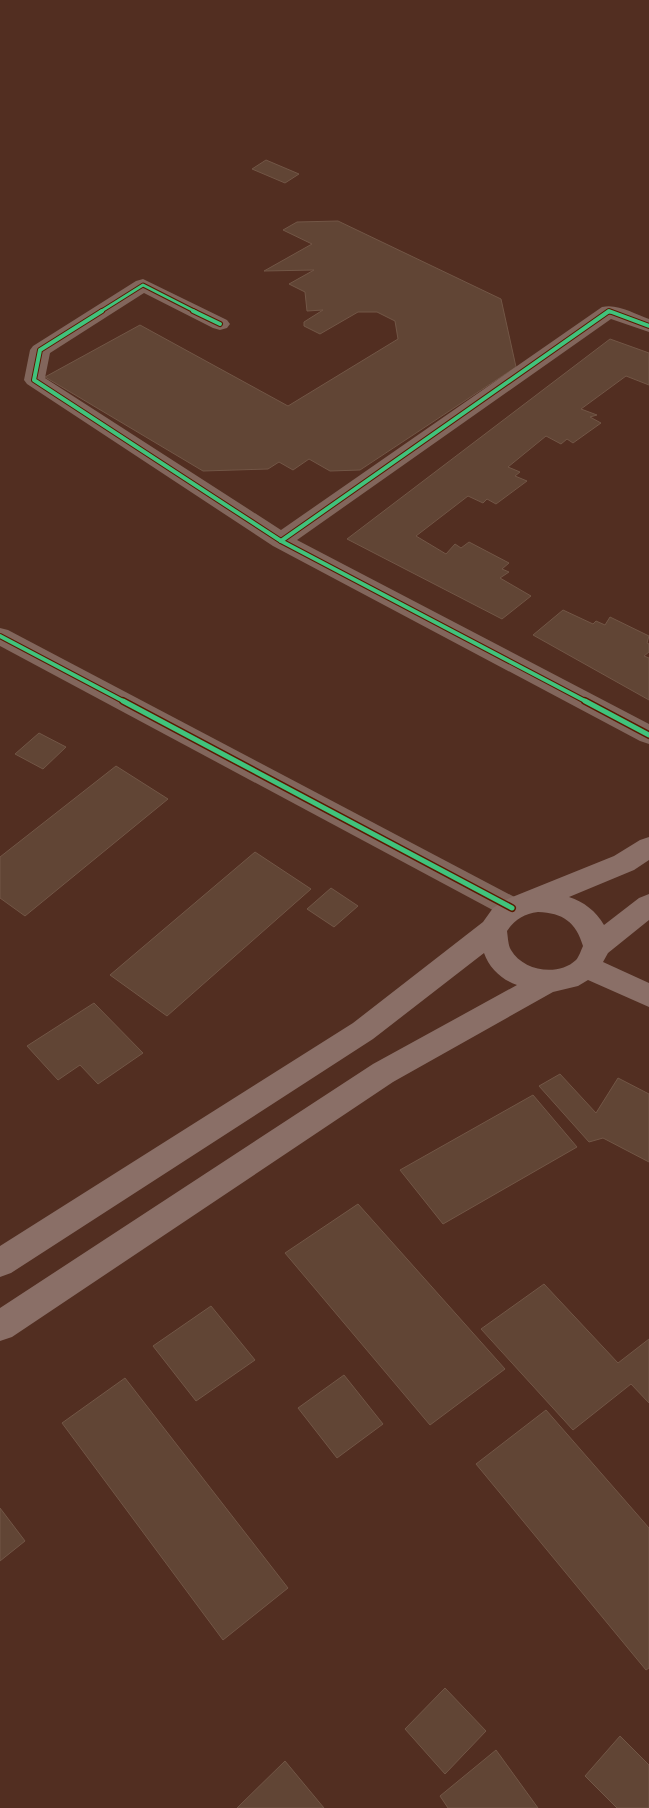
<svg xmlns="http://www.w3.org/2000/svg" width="649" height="1808" font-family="'IBM Plex Sans',sans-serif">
  <rect width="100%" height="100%" fill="#522e21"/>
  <!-- building -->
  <g fill="#614535" stroke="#725646">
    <polygon points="266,160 299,174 285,183 252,169"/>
    <polygon points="338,221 501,299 516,367 360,470 330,471 309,459 293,470 279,462 268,469 203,471 45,377 140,325 288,406 398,339 395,321 377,312 358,312 320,334 304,326 304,322 323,310 307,311 305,292 289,284 314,270 264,271 312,244 283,230 297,222"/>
    <polygon points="610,339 649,353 649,385 626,376 581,409 597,415 590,417 601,423 573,443 567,439 561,444 546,436 508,467 520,472 515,476 527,481 496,504 487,499 483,503 468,496 416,536 446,554 455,544 461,548 469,542 509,563 502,569 509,572 500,578 531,596 502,619 347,539"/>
    <polygon points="563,610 593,624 596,621 605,625 610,617 649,636 647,643 649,644 649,652 644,656 649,658 649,700 533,635"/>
    <polygon points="39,733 66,747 43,769 15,754"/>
    <polygon points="116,766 168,799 25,916 0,898 0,857"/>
    <polygon points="255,852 311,889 167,1016 110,975"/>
    <polygon points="331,888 358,906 334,927 307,909"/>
    <polygon points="94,1003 143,1053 98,1084 80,1065 58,1080 27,1046"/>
    <polygon points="560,1074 596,1113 618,1078 649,1094 649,1162 603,1138 589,1142 539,1086"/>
    <polygon points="533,1095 577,1147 443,1224 400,1170"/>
    <polygon points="358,1204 505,1369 430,1425 285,1253"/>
    <polygon points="544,1284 618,1363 649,1339 649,1403 631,1384 573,1430 481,1329"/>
    <polygon points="211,1306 255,1360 196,1401 153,1346"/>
    <polygon points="344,1375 383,1424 337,1458 298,1408"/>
    <polygon points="125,1378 288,1588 223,1640 62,1423"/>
    <polygon points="546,1410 649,1528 649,1668 646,1670 476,1464"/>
    <polygon points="0,1508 25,1541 0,1561"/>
    <polygon points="445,1688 486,1731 445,1774 405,1729"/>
    <polygon points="620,1736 649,1765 649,1808 617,1808 585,1776"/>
    <polygon points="496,1750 538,1808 448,1808 440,1796"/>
    <polygon points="285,1761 324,1808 237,1808"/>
  </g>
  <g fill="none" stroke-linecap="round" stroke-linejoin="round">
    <!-- minor -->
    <g fill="#82665c" fill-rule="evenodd">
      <path d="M143,279l84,41 3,4 -3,4 -7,2 -7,-2 -69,-35 -94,60 -5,25 236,152 321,-223c15,-4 33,7 47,12v13l-38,-13 -314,221 352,184v20l-9,-3 -367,-195 -246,-162 -3,-4 6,-30 3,-4 103,-65z"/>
      <polygon points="0,628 8,630 522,901 526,908 522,915 512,919 502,915 0,646"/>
    </g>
    <!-- major -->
    <path fill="#8a6f67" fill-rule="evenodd" d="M649,837v23l-15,10 -65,27c15,5 27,14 35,28l35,-27 10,-4v26l-41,33 -5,9 46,21v24l-61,-27 -10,6 -25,6 -160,90 -381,255 -12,4v-33l373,-244 144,-79c-15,-5 -28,-17 -33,-32l-111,86 -362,234 -11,4v-31l353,-223 130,-101 10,-14 12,-8 109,-44 26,-16zM538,912c25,1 38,10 45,34 -2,4 -4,11 -7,14 -18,17 -53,11 -65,-10 -3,-5 -3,-12 -4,-19 8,-12 17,-17 31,-19z"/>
    <defs>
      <g id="cycleway-far2">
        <polyline points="100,312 143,285 196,312"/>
        <polyline points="608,312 611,312"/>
      </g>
      <g id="cycleway-far1">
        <polyline points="102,311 40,350 34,380 281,541"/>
        <polyline points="193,311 220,324"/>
        <polyline points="0,636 125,702"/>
        <polyline points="587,702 281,541 609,311 649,326"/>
      </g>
      <g id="cycleway">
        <polyline points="123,701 512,908"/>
        <polyline points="585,701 649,735"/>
      </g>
    </defs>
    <!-- cycleway-far2 casing -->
    <use href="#cycleway-far2" stroke="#5a1901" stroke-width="5"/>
    <!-- cycleway-far1 casing -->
    <use href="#cycleway-far1" stroke="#5a1901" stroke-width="6"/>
    <!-- cycleway casing -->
    <use href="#cycleway" stroke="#5a1901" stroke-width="8"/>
    <!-- cycleway-far2 -->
    <use href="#cycleway-far2" stroke="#40c37c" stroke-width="3"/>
    <!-- cycleway-far1 -->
    <use href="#cycleway-far1" stroke="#40c37c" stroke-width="4"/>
    <!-- cycleway -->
    <use href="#cycleway" stroke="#40c37c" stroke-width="5"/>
  </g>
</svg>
